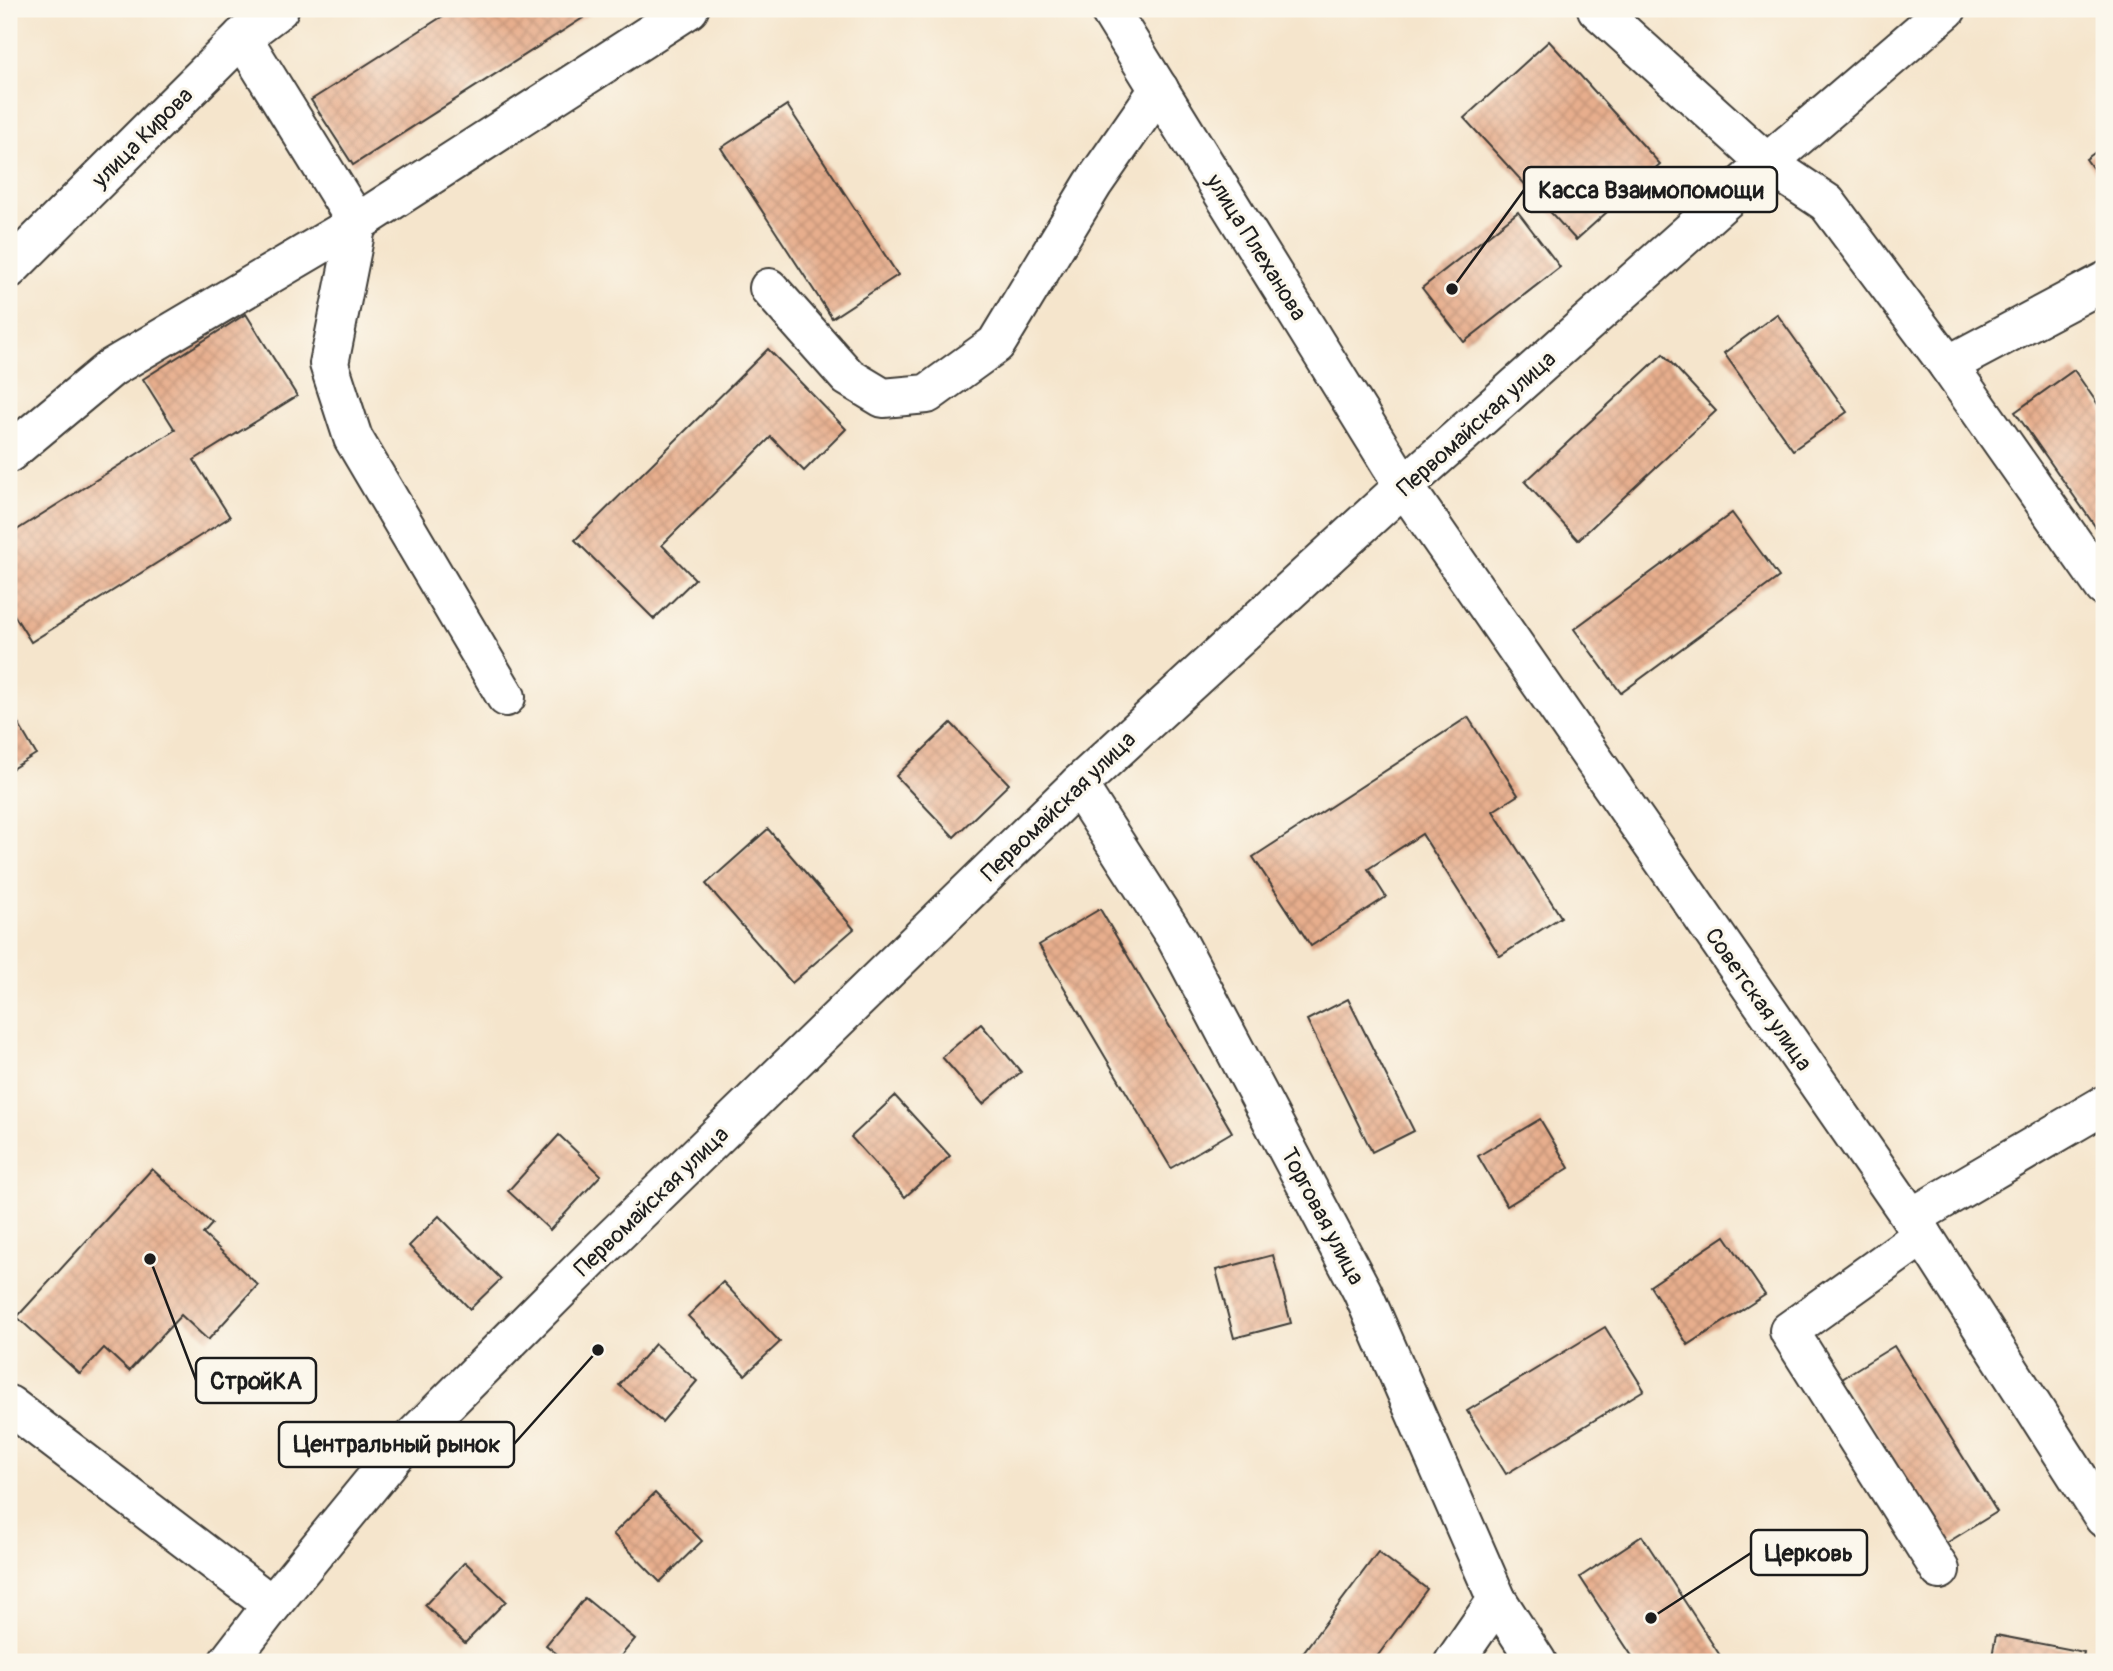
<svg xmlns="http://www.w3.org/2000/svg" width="2113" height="1671" font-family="Pangolin,sans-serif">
  <defs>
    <pattern id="building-cross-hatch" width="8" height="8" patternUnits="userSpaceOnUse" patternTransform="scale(1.75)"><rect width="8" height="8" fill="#e7ae8d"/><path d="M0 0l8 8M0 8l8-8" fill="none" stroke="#c69579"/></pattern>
  </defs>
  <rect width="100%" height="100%" fill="#fbf7ec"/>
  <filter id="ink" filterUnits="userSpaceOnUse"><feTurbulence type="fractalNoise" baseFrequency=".0143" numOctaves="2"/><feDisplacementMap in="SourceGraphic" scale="14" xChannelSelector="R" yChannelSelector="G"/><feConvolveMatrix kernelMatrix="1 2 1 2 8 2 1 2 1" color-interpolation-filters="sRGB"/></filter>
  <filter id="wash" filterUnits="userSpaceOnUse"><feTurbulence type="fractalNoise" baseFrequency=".00686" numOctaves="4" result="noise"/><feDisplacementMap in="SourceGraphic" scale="28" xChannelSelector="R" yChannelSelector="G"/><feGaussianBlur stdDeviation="1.57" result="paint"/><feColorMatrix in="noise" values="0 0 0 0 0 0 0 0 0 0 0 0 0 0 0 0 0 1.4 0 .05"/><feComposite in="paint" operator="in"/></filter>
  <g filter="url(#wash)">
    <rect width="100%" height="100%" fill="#f5e5cc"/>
    <g id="blocks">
      <!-- building -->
      <g fill="url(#building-cross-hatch)">
        <polygon points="454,9 597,9 353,165 311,100"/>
        <polygon points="1549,41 1660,164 1576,240 1464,118"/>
        <polygon points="787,105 898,275 832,318 721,148"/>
        <polygon points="2104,146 2104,184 2086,159"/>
        <polygon points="1518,212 1560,267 1464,342 1422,288"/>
        <polygon points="246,314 297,396 194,460 230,517 31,642 9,607 9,535 175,430 143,379"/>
        <polygon points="1777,314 1847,412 1793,450 1724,353"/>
        <polygon points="768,349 846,429 804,471 771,437 662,545 695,579 654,619 575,540"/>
        <polygon points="1663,354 1716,411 1578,540 1525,482"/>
        <polygon points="2074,370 2104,413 2104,539 2015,412"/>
        <polygon points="1732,513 1779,577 1621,693 1574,629"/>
        <polygon points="9,708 36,754 10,770 9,768"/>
        <polygon points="1468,717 1518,795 1493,811 1561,917 1500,956 1422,834 1368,869 1386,897 1311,946 1253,857"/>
        <polygon points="951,723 1009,784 954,837 896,776"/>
        <polygon points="768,829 854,929 792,983 706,884"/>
        <polygon points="1100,909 1232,1132 1171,1168 1039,945"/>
        <polygon points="1348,999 1414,1131 1372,1152 1307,1020"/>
        <polygon points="981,1024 1021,1072 983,1104 942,1057"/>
        <polygon points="895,1096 950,1156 905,1197 851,1137"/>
        <polygon points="1540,1119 1569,1168 1507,1206 1478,1156"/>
        <polygon points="559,1135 601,1175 550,1230 508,1191"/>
        <polygon points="152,1169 212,1224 203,1234 258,1285 208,1340 181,1315 129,1371 104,1348 80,1374 17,1317"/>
        <polygon points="439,1216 501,1279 470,1309 409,1246"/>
        <polygon points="1725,1236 1765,1295 1688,1345 1650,1286"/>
        <polygon points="1273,1255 1291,1323 1234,1338 1216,1270"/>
        <polygon points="723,1282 780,1342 745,1375 688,1316"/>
        <polygon points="1605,1327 1644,1390 1506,1474 1467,1411"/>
        <polygon points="655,1344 697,1381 662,1422 619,1385"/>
        <polygon points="1894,1346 1997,1512 1945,1544 1842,1378"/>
        <polygon points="655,1493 702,1541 660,1582 613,1534"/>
        <polygon points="1642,1536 1723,1660 1719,1662 1636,1662 1580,1577"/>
        <polygon points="1378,1552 1427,1589 1373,1662 1296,1662"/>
        <polygon points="465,1562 506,1601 465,1643 425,1605"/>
        <polygon points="585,1598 635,1639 616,1662 567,1662 546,1645"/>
        <polygon points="1996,1635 2084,1652 2082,1662 1991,1662"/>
      </g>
    </g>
  </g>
  <g filter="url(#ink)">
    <use href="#blocks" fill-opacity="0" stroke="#3d3a36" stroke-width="2"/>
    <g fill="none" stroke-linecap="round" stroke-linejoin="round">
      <defs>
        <g id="minor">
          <polyline points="1109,9 1404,486 1923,1235 2104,1518"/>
          <polyline points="1597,9 1767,163 1827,203 1948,365 2104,587"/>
          <polyline points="242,37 357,223 329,364 353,438 506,697"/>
          <polyline points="9,269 242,37 279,9"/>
          <polyline points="769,288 848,377 883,398 927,394 996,344 1093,184 1159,89"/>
          <polyline points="1948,365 2104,282"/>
          <polyline points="9,453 111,368 357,223 689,9"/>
          <polyline points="1078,785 1176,938 1362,1291 1497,1600 1537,1662"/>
          <polyline points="1911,1218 2104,1105"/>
          <polyline points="1923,1235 1789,1331 1940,1570"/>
          <polyline points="9,1405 272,1605"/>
          <polyline points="1454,1662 1497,1600"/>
        </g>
        <polyline id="major" points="228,1662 272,1605 394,1456 596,1254 1078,785 1404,486 1767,163 1947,9"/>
      </defs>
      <!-- minor casing -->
      <use href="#minor" stroke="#3d3a36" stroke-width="42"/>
      <!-- major casing -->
      <use href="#major" stroke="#3d3a36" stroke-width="42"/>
      <!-- minor -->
      <use href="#minor" stroke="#fff" stroke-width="38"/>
      <!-- major -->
      <use href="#major" stroke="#fff" stroke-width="38"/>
    </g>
  </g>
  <g text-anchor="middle" stroke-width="6" stroke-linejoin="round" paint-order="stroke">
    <!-- street labels -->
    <g font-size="23" fill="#1c1c1c" stroke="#fbf7ec">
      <text transform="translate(142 137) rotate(-45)" y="8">улица Кирова</text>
      <text transform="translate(1257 247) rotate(58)" y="8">улица Плеханова</text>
      <text transform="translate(1476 423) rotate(-42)" y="8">Первомайская улица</text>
      <text transform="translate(1058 806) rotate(-44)" y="8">Первомайская улица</text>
      <text transform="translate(1759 999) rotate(55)" y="8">Советская улица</text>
      <text transform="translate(651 1201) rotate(-44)" y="8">Первомайская улица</text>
      <text transform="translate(1323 1216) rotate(62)" y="8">Торговая улица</text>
    </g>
  </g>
  <!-- callouts -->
  <path fill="none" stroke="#1c1c1c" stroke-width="2.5" d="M1452 289L1524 190M150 1259L196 1380M598 1350L514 1444M1651 1618L1751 1553"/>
  <g fill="#1c1c1c" stroke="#fbf7ec" stroke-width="2.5">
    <circle cx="1452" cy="289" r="7"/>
    <circle cx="150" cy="1259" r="7"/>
    <circle cx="598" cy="1350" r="7"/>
    <circle cx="1651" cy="1618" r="7"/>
  </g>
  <g fill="#fbf7ec" stroke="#1c1c1c" stroke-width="2.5">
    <rect x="1524" y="167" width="253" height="45" rx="7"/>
    <rect x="196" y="1358" width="120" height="45" rx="7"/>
    <rect x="279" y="1422" width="235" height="45" rx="7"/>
    <rect x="1751" y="1530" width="116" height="45" rx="7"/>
  </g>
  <g font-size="24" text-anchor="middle" font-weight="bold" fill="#1c1c1c">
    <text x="1651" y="198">Касса Взаимопомощи</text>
    <text x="256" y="1389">СтройКА</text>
    <text x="397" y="1452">Центральный рынок</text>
    <text x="1809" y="1561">Церковь</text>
  </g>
  <!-- margin -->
  <rect width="2113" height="1671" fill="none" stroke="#fbf7ec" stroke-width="35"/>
</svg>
